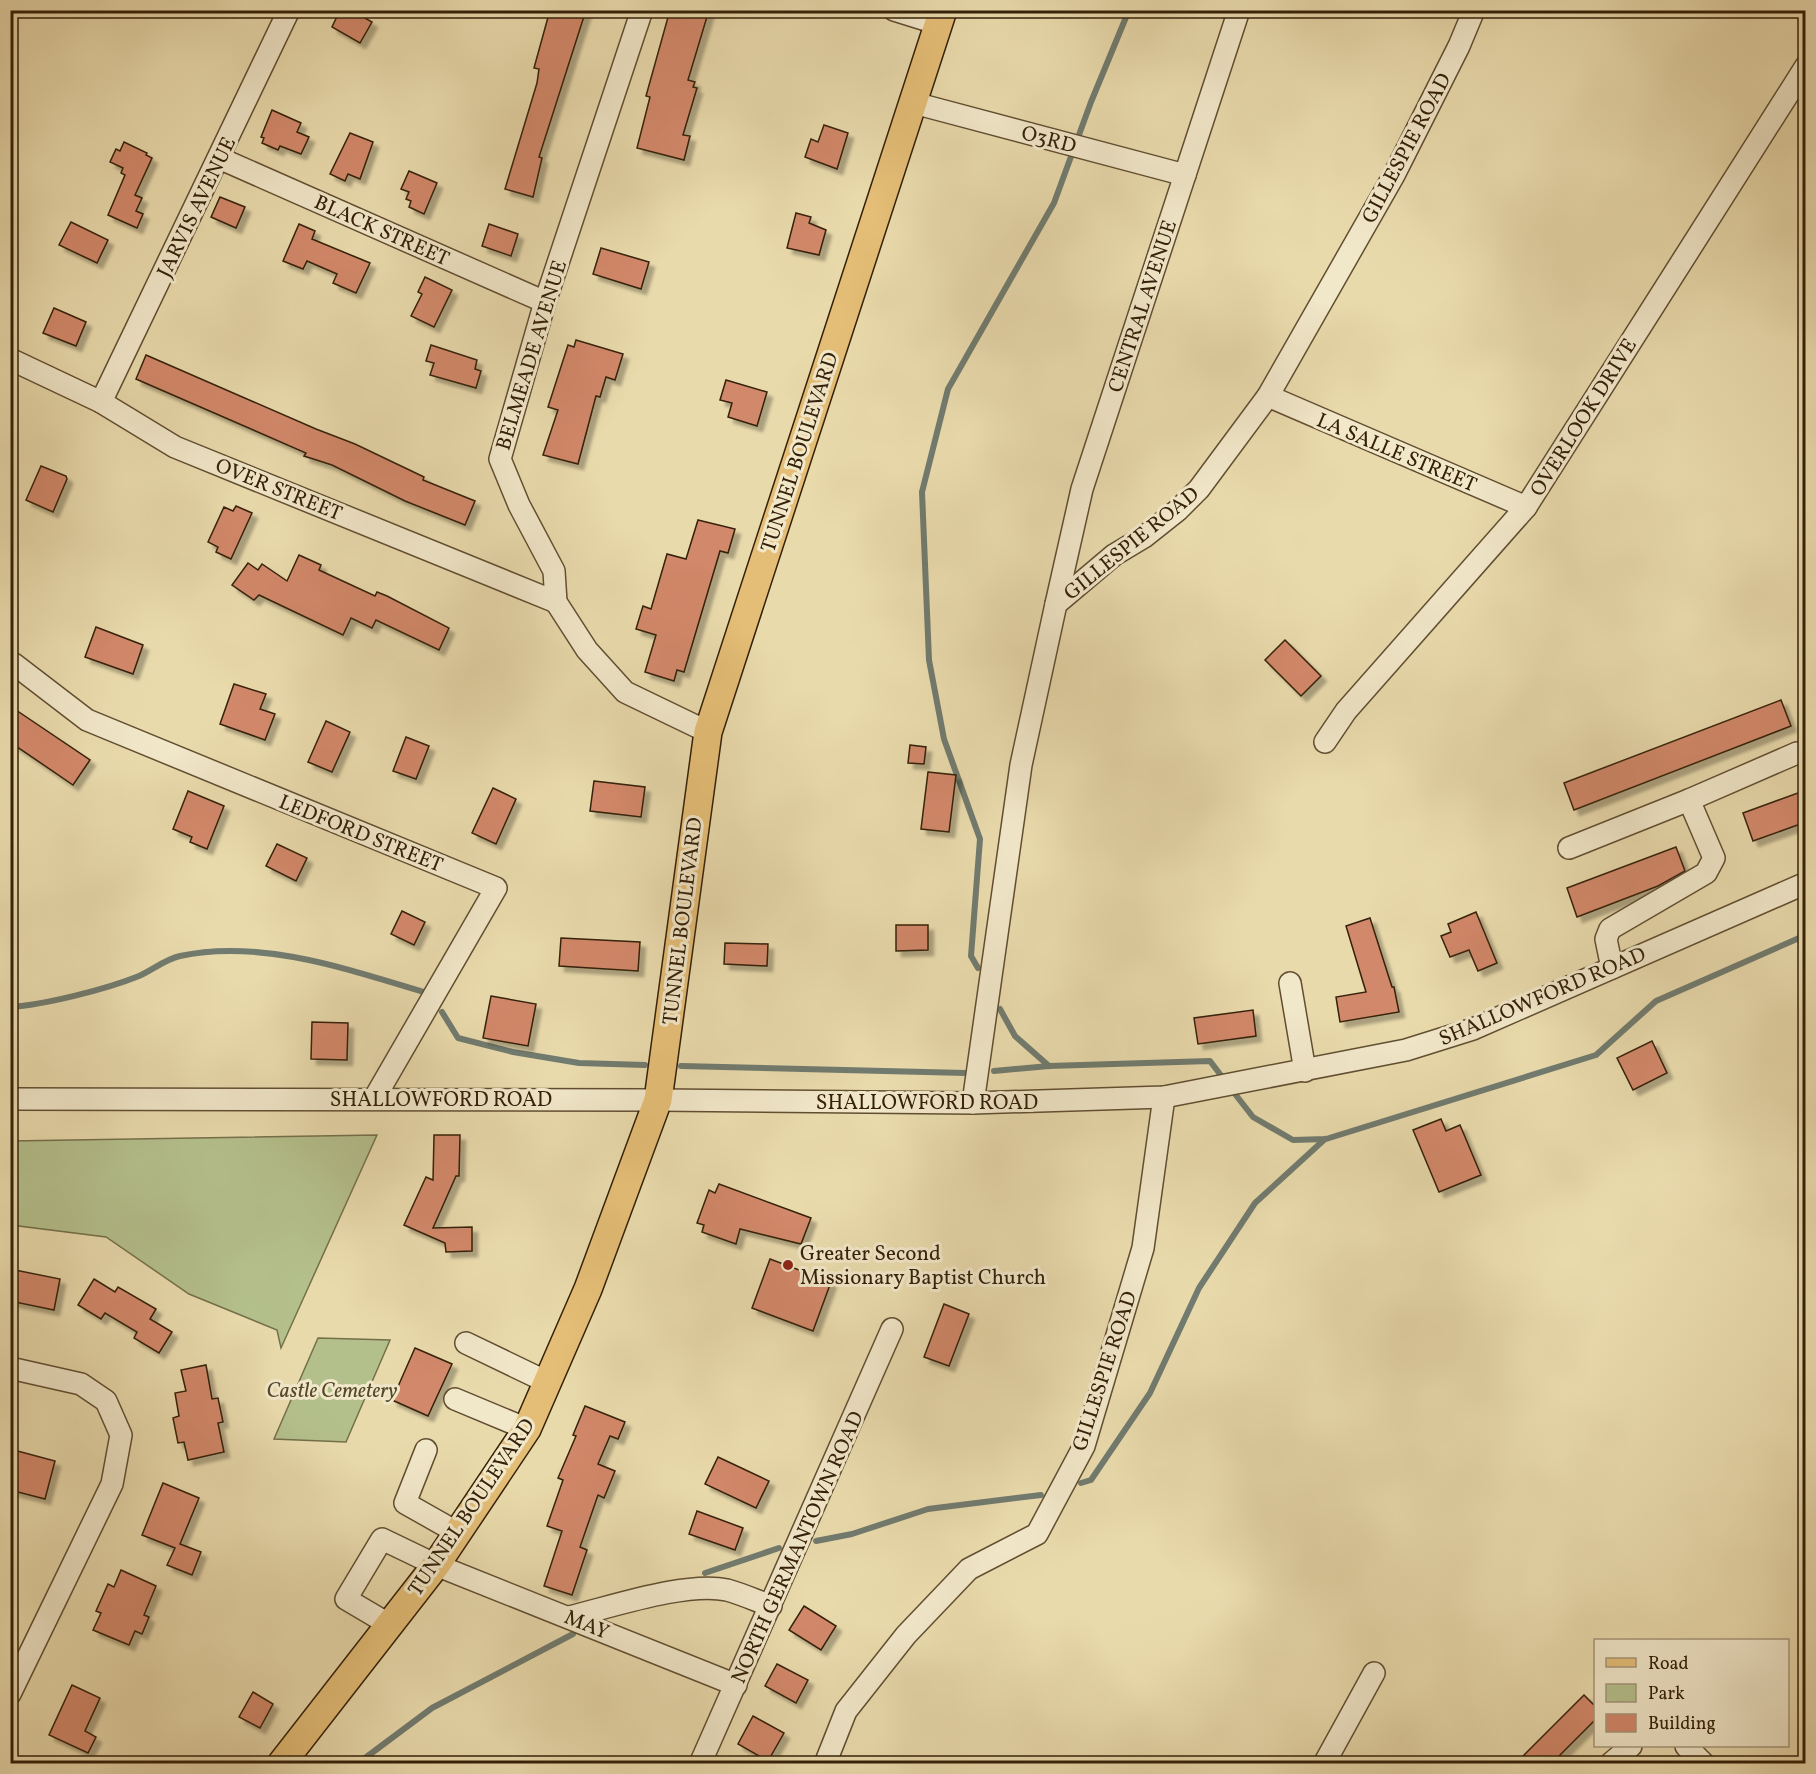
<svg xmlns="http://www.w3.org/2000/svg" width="1816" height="1774" font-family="Vollkorn,serif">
  <defs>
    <filter id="shadow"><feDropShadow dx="5.5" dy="5.5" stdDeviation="1.5" flood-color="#0004"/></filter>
  </defs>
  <rect width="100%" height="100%" fill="#e9daac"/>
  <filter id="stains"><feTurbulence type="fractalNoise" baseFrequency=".00333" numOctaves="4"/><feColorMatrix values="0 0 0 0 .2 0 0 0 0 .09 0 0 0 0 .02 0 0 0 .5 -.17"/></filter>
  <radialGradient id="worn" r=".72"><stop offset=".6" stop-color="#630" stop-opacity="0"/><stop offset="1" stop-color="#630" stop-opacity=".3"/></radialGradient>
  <!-- green -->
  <g fill="#b4c08c" stroke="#74704a" stroke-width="1.5">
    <polygon points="377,1135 281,1348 277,1330 189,1294 106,1237 11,1225 11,1141"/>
    <polygon points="318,1338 390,1340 346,1442 274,1439"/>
  </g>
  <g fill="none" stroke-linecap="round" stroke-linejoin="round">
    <!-- stream -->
    <g stroke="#717b6f" stroke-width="6">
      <polyline points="978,968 971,956 980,839 944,739 929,660 922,492 948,389 1054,203 1091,102 1129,10"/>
      <path d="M10,1007c34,-2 97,-18 129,-31 13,-6 27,-17 41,-20 81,-18 173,15 250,38"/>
      <polyline points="1000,1009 1015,1036 1049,1066"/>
      <polyline points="442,1012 458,1038 513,1052 579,1063 645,1065"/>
      <polyline points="681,1066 966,1073"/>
      <polyline points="994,1071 1049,1066 1210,1061 1223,1078"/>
      <polyline points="1235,1094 1253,1117 1293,1140 1326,1139 1596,1055 1656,1001 1806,935"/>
      <polyline points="1081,1483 1091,1480 1150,1393 1199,1288 1255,1203 1325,1139"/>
      <polyline points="816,1541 852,1534 928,1509 1041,1495"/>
      <polyline points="705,1573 779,1548"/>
      <polyline points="357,1764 432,1708 573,1634"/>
    </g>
  </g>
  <!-- building -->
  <g fill="#d2886b" stroke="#342008" stroke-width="1.5" filter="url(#shadow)">
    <polygon points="340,10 351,10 372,22 360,43 332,27"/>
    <polygon points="550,10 586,10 539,157 542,158 533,197 505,189 537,83 539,69 534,68"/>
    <polygon points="670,10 709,10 688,80 695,82 693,87 697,88 683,135 690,136 684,160 637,148 650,97 646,96"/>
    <polygon points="272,110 301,123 297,132 309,137 301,154 280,146 278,150 262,143 264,138 261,137"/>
    <polygon points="824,125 848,133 837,169 805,157 811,139 818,142"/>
    <polygon points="350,133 373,142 360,179 348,174 345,181 330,174"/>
    <polygon points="124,142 147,153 146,155 152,158 135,195 142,198 136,211 143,214 137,228 108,215 125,175 121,173 123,168 110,162 116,149 120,151"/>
    <polygon points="409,171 437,183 424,214 409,207 411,201 406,199 409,192 401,189"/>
    <polygon points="220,197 245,207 236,228 211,217"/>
    <polygon points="796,213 811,217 809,223 826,230 819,255 787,248"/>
    <polygon points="71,222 108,240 97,263 59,245"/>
    <polygon points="299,224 315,231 312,239 370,263 356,293 333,283 337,274 307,261 303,269 283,261"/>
    <polygon points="489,224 518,234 511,256 482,246"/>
    <polygon points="601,248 649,262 641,289 593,274"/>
    <polygon points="425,277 452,290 434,327 411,316 422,294 418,292"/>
    <polygon points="54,308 86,322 76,346 43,333"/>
    <polygon points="576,340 623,354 615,380 606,377 600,397 596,396 578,464 543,455 558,410 548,407 568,345 574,347"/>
    <polygon points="431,345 477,360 475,369 481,371 476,388 430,375 434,363 426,361"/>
    <polygon points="146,355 316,429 355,444 424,477 423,480 475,501 465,525 405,501 332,465 304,456 306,453 136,379"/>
    <polygon points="726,380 767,392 757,426 728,417 732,403 720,400"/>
    <polygon points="41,466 66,476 67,479 53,512 26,500"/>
    <polygon points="236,506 252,513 231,559 216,552 218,547 208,542 224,507 233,511"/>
    <polygon points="698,520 735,529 728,553 720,551 684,672 677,670 674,681 645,672 656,635 636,629 643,606 651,609 667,554 686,559"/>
    <polygon points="299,555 321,565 319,570 375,596 377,592 387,596 449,628 439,650 376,620 372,628 351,618 343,635 259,595 254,600 232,585 248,563 258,570 262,564 287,581"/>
    <polygon points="96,627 143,645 133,674 85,657"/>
    <polygon points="1285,640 1321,676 1301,696 1265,660"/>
    <polygon points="234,684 266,694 260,709 275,714 265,740 220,724"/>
    <polygon points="1781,700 1791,726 1574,810 1564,783"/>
    <polygon points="10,706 90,760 73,785 10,742"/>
    <polygon points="326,721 350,732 332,772 308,762"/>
    <polygon points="406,737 429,746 416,779 393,771"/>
    <polygon points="910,745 926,747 924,764 908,763"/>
    <polygon points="928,772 956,775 949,832 921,829"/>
    <polygon points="594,781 645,787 641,817 590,811"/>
    <polygon points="493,788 516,799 496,844 472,833"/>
    <polygon points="1806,790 1806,822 1753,841 1743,813"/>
    <polygon points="188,791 224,806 207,849 190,842 192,837 173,829"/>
    <polygon points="277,844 307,858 296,881 266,866"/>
    <polygon points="1676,847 1685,871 1658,886 1577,917 1567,888"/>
    <polygon points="402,911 425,922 414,945 391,934"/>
    <polygon points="1476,912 1497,963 1478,971 1469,950 1450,957 1441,936 1451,932 1448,924"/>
    <polygon points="1370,918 1392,987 1394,987 1399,1012 1340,1022 1336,997 1366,992 1346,926"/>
    <polygon points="896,925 928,925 928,950 896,951"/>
    <polygon points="561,938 640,942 638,971 559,966"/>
    <polygon points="725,943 768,944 767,966 724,964"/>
    <polygon points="491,996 536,1004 528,1046 483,1038"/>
    <polygon points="1253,1010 1256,1036 1198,1044 1194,1018"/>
    <polygon points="312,1022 348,1023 347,1060 311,1059"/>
    <polygon points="1652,1041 1667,1073 1633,1090 1617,1058"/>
    <polygon points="1441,1119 1446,1131 1460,1125 1481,1175 1439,1192 1413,1130"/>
    <polygon points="434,1135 460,1135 459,1176 456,1176 433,1228 472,1227 472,1251 446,1252 445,1243 404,1225 426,1177 433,1180"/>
    <polygon points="719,1184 811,1218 801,1244 740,1229 736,1244 702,1232 704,1225 697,1223 709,1190 715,1193"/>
    <polygon points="770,1259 831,1282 813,1331 752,1308"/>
    <polygon points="10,1269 60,1279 54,1310 10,1301"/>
    <polygon points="94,1279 115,1292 118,1287 156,1309 150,1319 172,1332 159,1353 134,1338 137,1332 105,1313 101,1319 78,1305"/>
    <polygon points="944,1304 969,1314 949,1366 924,1357"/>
    <polygon points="415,1348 452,1364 428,1416 392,1400"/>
    <polygon points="206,1365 212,1399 218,1398 223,1422 218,1423 224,1452 188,1460 184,1442 178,1443 173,1418 179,1416 175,1393 186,1391 181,1370"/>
    <polygon points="585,1406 625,1422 618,1439 610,1436 598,1464 615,1471 604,1498 598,1495 580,1547 587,1550 572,1595 544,1586 562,1531 547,1526 563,1480 558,1478 576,1436 573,1435"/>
    <polygon points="10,1449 55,1461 45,1499 10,1490"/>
    <polygon points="718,1457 769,1481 756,1508 705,1484"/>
    <polygon points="163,1483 199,1498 180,1544 201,1552 192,1575 167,1565 175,1548 142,1535"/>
    <polygon points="697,1511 743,1528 735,1550 689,1534"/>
    <polygon points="121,1570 156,1586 144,1615 149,1617 142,1634 135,1631 129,1645 93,1630 101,1613 96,1611 108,1584 114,1587"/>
    <polygon points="804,1606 836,1626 821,1650 789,1630"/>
    <polygon points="777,1664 808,1680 796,1703 765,1686"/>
    <polygon points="72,1685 100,1698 85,1731 96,1737 88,1753 49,1735"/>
    <polygon points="253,1692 273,1704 260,1728 239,1717"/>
    <polygon points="1584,1695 1596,1707 1596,1719 1551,1764 1515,1764"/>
    <polygon points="753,1716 784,1733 768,1761 738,1744"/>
  </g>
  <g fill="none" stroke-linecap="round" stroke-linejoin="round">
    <defs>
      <g id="minor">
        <polyline points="642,10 545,302 500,459 519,505 554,571 556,602 587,650 625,692 708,732"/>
        <polyline points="894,10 939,24"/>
        <polyline points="914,103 1185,175"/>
        <polyline points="219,158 545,302"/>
        <polyline points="10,359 101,402 175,447 556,602"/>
        <polyline points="1268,396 1526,507"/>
        <polyline points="101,402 289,10"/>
        <polyline points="1056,604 1082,489 1239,10"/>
        <polyline points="14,664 87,720 496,888 374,1099"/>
        <polyline points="1325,742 1346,711 1526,507 1806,66"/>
        <polyline points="1569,848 1689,800"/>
        <polyline points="1612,968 1606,939 1610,929 1706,873 1714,858 1689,800 1797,753"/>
        <polyline points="1290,983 1305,1071"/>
        <polyline points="10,1099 658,1100 973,1103 1164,1097 1406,1050 1473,1029 1806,883"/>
        <polyline points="973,1103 1021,765 1056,604 1114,555 1144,537 1178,510 1199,489 1268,396 1394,175 1459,46 1474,10"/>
        <polyline points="466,1343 547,1382"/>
        <polyline points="10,1368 81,1384 106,1401 121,1435 112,1484 10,1694"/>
        <polyline points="455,1399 527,1429"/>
        <polyline points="426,1450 405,1503 458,1533"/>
        <path d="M569,1617c42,-10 118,-36 158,-27 15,4 30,11 44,16"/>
        <polyline points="390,1625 346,1599 382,1539 436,1565 736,1685"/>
        <polyline points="1686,1746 1704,1764"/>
        <polyline points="700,1764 892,1329"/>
        <polyline points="825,1764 846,1711 906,1635 969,1569 1037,1534 1084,1446 1143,1248 1164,1097"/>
        <polyline points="1324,1764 1374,1673"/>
        <polyline points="1610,1764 1631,1746"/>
      </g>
      <polyline id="major" points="281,1764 436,1565 527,1429 588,1289 658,1100 708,732 943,10"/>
    </defs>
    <!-- minor casing -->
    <use href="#minor" stroke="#614e31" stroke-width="24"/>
    <!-- major casing -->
    <use href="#major" stroke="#342008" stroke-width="30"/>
    <!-- minor -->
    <use href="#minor" stroke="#f1e7c9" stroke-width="21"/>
    <!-- major -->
    <use href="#major" stroke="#e4bd76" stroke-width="27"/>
  </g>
  <!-- markers -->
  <circle fill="#8f2418" stroke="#f1e7c9" stroke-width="2" cx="788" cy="1265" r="6"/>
  <g text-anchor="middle" stroke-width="6" stroke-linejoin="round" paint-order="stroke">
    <!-- street labels -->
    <g font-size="21" fill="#342008" stroke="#f1e7c9">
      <text transform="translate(1049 139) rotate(15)" y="7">O3RD</text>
      <text transform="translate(1406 148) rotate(-62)" y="7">GILLESPIE ROAD</text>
      <text transform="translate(196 207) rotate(-64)" y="7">JARVIS AVENUE</text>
      <text transform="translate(382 230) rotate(24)" y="7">BLACK STREET</text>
      <text transform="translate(1142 306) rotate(-72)" y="7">CENTRAL AVENUE</text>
      <text transform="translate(531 355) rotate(-73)" y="7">BELMEADE AVENUE</text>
      <text transform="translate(1583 417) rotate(-58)" y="7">OVERLOOK DRIVE</text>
      <text transform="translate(799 452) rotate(-72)" y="7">TUNNEL BOULEVARD</text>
      <text transform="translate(1397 452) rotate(23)" y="7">LA SALLE STREET</text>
      <text transform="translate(279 489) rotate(22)" y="7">OVER STREET</text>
      <text transform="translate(1131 543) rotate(-39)" y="7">GILLESPIE ROAD</text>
      <text transform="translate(361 833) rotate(22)" y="7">LEDFORD STREET</text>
      <text transform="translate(682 921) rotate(-83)" y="7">TUNNEL BOULEVARD</text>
      <text transform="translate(1542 996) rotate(-23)" y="7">SHALLOWFORD ROAD</text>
      <text x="441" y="1106">SHALLOWFORD ROAD</text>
      <text x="927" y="1109">SHALLOWFORD ROAD</text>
      <text transform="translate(1104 1371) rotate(-72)" y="7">GILLESPIE ROAD</text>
      <text transform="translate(471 1507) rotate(-56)" y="7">TUNNEL BOULEVARD</text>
      <text transform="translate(797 1547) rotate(-66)" y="7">NORTH GERMANTOWN ROAD</text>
      <text transform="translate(587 1624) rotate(22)" y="7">MAY</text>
    </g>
    <!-- poi labels -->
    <g font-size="21" fill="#342008" stroke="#f1e7c9" text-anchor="start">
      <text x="800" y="1260">Greater Second<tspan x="800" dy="24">Missionary Baptist Church</tspan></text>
    </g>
    <!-- park labels -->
    <g font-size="21" font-style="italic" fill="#544829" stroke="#f1e7c9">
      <text x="332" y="1397">Castle Cemetery</text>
    </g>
  </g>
  <!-- margin -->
  <rect width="1816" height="1774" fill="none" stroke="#e9daac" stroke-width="36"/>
  <rect x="12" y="12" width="1792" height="1750" fill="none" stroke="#342008" stroke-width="3"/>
  <rect x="18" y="18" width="1780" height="1738" fill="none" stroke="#342008" stroke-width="1.5"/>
  <!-- legend -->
  <rect x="1594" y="1639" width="195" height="108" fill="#f1e7c9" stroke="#a5977c" stroke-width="1.5"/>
  <rect x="1606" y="1658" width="30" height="9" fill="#e4bd76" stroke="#a5977c" stroke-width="1.5"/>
  <text x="1648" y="1669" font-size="18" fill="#342008">Road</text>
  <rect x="1606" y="1684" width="30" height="18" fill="#b4c08c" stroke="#a5977c" stroke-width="1.5"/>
  <text x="1648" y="1699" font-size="18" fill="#342008">Park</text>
  <rect x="1606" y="1714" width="30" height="18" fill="#d2886b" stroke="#a5977c" stroke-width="1.5"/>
  <text x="1648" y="1729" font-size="18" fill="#342008">Building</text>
  <rect width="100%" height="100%" filter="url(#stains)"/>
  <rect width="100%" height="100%" fill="url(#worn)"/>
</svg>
